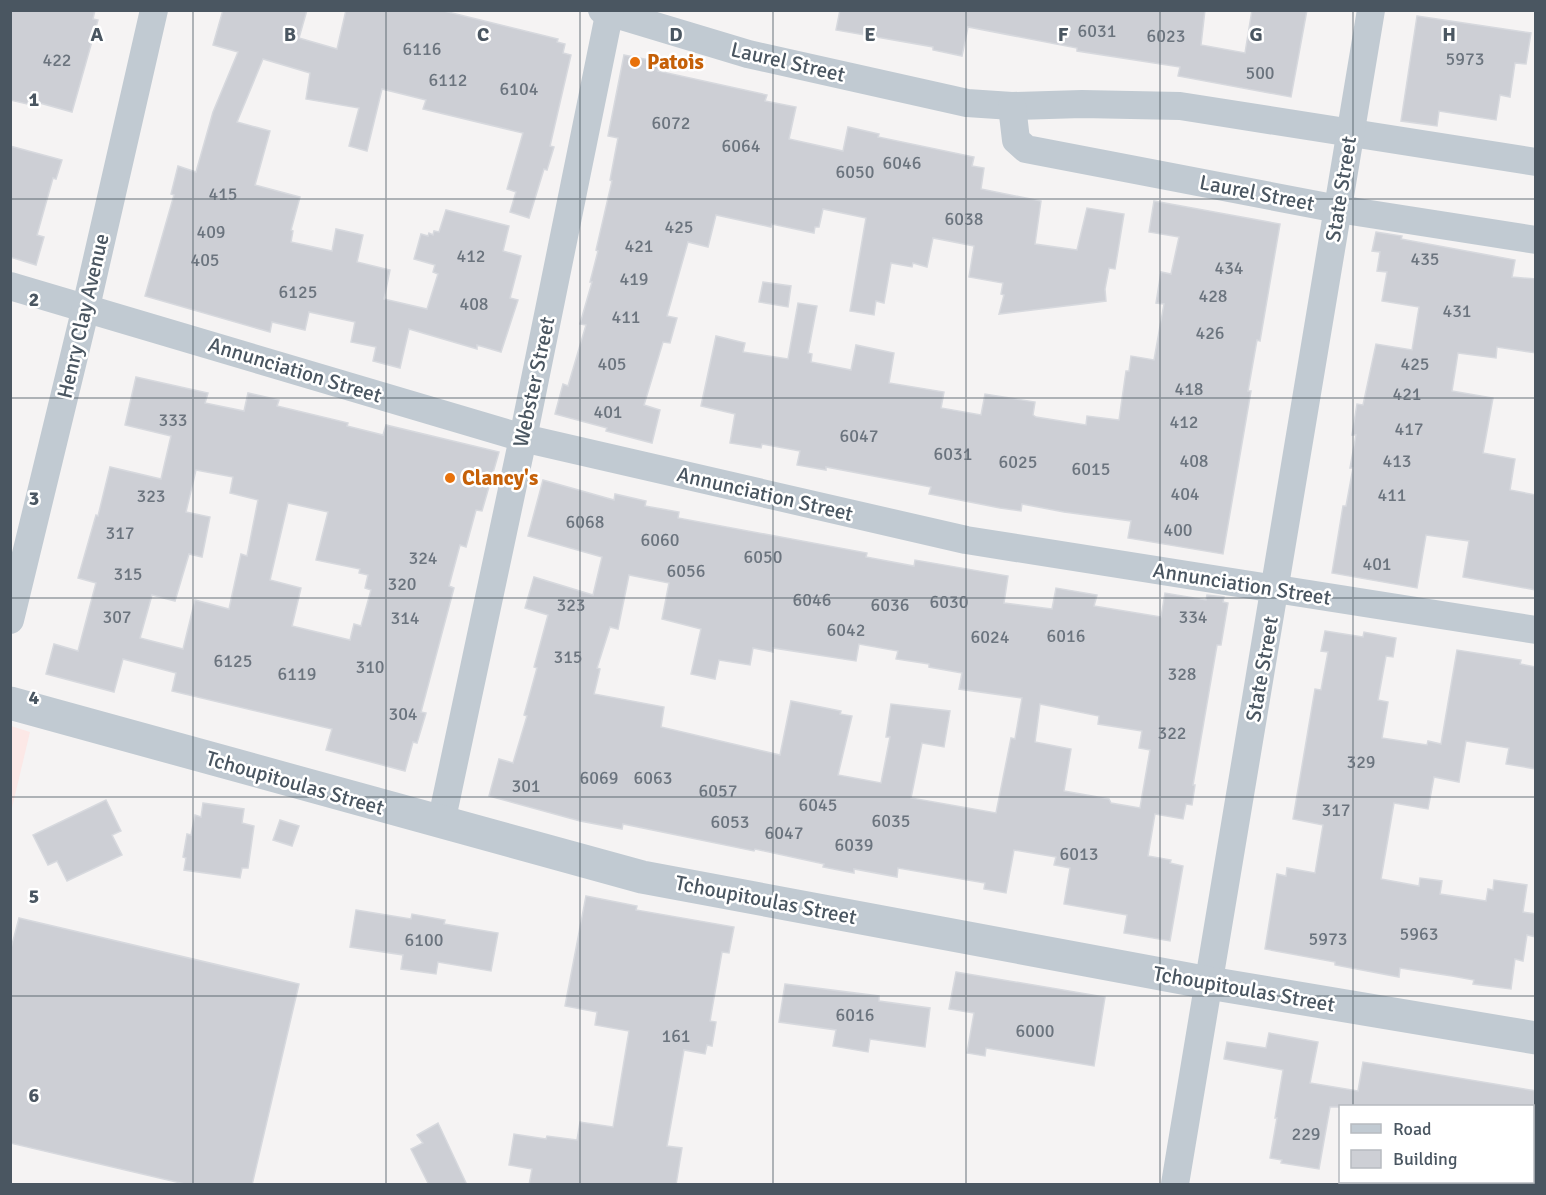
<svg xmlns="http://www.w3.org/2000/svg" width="1546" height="1195" font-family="Signika,sans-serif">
  <rect width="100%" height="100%" fill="#f5f3f3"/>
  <!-- medical -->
  <polygon fill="#fce8e6" points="11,726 30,732 11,812 10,726"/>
  <!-- building -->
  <g fill="#cdcfd5" stroke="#d7d9de" stroke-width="1.5" fill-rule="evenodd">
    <polygon points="10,10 95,10 93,19 98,20 72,112 29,100 27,104 10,100"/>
    <polygon points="223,10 307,10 299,38 337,49 346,10 440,10 558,39 557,42 565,44 563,53 571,55 550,146 554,147 547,170 544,169 529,218 510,212 516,192 507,189 523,133 423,109 426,100 382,89 367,151 349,146 359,108 306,99 310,73 263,59 237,122 270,131 255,185 300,197 291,230 293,231 291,242 332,251 336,229 363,235 357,262 390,270 384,299 427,309 438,274 433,272 435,265 414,259 421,234 428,236 429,233 433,235 434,231 439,232 446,210 509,226 503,251 521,256 510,298 518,300 501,352 477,345 477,349 409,329 400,368 373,361 376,347 351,342 355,322 309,312 305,330 272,322 270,332 145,296 174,195 171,194 178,166 196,172 213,112 238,52 213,45"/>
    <polygon points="840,10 1205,10 1201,45 1245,53 1252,10 1307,10 1291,97 1178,76 1180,67 1077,51 1077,48 968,27 962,56 933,50 933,47 836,30"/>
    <polygon points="1417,16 1531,33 1526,64 1515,63 1510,97 1500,95 1496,120 1439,111 1437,126 1401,121"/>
    <polygon points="624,55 660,62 658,71 767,95 765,101 796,107 789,139 843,151 848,127 879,134 878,137 974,157 972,166 984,168 981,189 1041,201 1035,244 1077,250 1087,208 1124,214 1115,269 1109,268 1105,289 1106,301 999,314 1004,295 1001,294 1003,283 969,277 974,246 933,238 927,267 913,263 912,267 891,263 884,303 876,301 874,315 850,311 866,218 823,209 819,227 815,227 814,233 772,224 771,227 716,215 708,247 688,242 667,316 677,318 670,343 663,342 644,405 660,410 652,443 606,431 607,428 555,414 563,384 568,386 586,325 580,324 592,282 590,282 598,251 596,250 612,181 610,180 618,138 608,136"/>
    <polygon points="10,146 62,160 56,179 53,178 37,235 44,237 36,265 10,257"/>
    <polygon points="1154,201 1280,224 1260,341 1257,340 1248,391 1251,391 1223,554 1128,538 1131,521 1064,512 1022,504 1021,511 1000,508 929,494 931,487 826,467 826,470 797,465 800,451 762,444 761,448 730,443 735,414 701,406 716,336 745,343 743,352 788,359 798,303 817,306 808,353 812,354 811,362 851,370 856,345 894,353 889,383 944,392 941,408 981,415 985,394 1035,402 1033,415 1036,417 1086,425 1087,416 1119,420 1126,371 1129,371 1131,356 1154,360 1164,304 1156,303 1161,272 1171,274 1179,237 1149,232"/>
    <polygon points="1376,232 1402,236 1401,239 1515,260 1512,277 1536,279 1536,353 1497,347 1496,358 1458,353 1452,391 1493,398 1483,453 1515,459 1510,490 1536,495 1536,590 1463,577 1469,541 1426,535 1417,588 1332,573 1343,506 1346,506 1353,468 1350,468 1356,435 1352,435 1357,404 1363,405 1376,344 1412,350 1419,307 1382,301 1387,272 1377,271 1380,252 1372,251"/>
    <polygon points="763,282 791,286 788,307 759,302"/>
    <path d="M136,377l72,16 -3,10 39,8 4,-18 31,7 -2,6 71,17 -1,3 36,9 3,-10 113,27 -17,59 -6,-1 -10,37 -6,-2 -11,41 5,2 -33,124 5,1 -9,30 -4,-1 -8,29 -79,-21 6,-21 -160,-38 4,-18 -53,-14 -9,33 -68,-18 8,-30 24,7 18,-68 -18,-5 18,-63 2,1 12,-49 51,12 10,-43 -46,-11zM196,470l37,7 -3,16 28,7 -11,56 -6,-2 -12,55 -34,-9 -12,49 -43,-11 12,-43 23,6 14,-47 13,3 8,-40 -24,-5zM288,503l40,9 -12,48 44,9 -1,4 9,2 -3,13 6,2 -10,36 -7,-2 -4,16 -58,-14 9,-38 -31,-8z"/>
    <path d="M543,480l71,20 1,-6 31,7 -1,5 34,6 -1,6 189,35 -1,4 48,9 1,-6 93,16 -4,27 48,6 4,-21 41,7 -3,11 67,11 4,-24 41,7 1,-5 17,2 -1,5 5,1 -7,42h-4l-24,140h2l-3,20 -6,-1 -3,15 -28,-5 -7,42 23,4 -1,3 13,3 -13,75 -46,-8 3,-18 -63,-11 6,-36 -16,-3 2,-8 -42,-7 -8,43 -22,-4 1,-6 -87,-15 -1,9 -43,-8v4l-31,-6 1,-3 -69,-15 -1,2 -131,-27 -1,5 -42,-8 -91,-25 10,-37 14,4 14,-47 -3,-1 13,-47 -3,-1 14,-52 -23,-7 9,-31 59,18 9,-38 -74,-21zM629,575l40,8 -7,36 39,10 -10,45 24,5 4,-19 31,5 3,-17 20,4v-4l83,13 3,-17 39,7 -2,8 33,5v3l33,6 -3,16 63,9 -7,41 -4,-1 -15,75 -85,-15 11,-55 22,4 6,-36 -59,-7 -5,33h4l-9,46 -43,-8 14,-59 -12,-2 1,-3 -50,-10 -11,54 -119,-28 3,-20 -70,-13 6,-25 -3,-1 13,-41 8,2zM1040,704l59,12 -1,8 44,7 -3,17 11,2 -10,58 -29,-5 -2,-4 -45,-8 7,-42 -36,-7z"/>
    <polygon points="1325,631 1363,637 1364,632 1396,638 1393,657 1386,656 1378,700 1388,702 1382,738 1427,745 1428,741 1441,744 1457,650 1521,660 1520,664 1536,667 1536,769 1506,764 1509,748 1466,741 1459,782 1434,777 1428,809 1394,803 1381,879 1419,886 1420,878 1442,881 1440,894 1486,901 1488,889 1493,890 1494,880 1527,885 1523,912 1536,914 1536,937 1527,935 1523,961 1515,959 1511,989 1473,984 1474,980 1452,976 1400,968 1399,977 1335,965 1335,962 1265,949 1277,874 1286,876 1287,868 1315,873 1323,825 1293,819 1315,689 1321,690 1328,652 1321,651"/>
    <polygon points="106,800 121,831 112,835 122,855 67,881 57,861 48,865 33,835"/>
    <polygon points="203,803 244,809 242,823 254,826 248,868 242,868 240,878 184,870 186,858 183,857 187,834 191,835 195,815 201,817"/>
    <polygon points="280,820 299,826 292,846 273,840"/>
    <polygon points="586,896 637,906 636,910 734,927 729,953 722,952 710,1021 716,1022 712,1046 707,1045 705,1054 684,1050 667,1146 682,1148 676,1185 529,1185 532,1169 509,1165 514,1134 546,1139 547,1136 577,1140 580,1122 613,1127 629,1031 595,1025 597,1012 565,1006"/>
    <polygon points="356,910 411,919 412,914 445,920 444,924 498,933 491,971 438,962 436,974 401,969 403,955 350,947"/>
    <polygon points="19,918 299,984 252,1185 189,1185 10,1143 10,952"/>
    <polygon points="956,972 1105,997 1094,1066 986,1048 985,1056 967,1053 974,1013 949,1009"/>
    <polygon points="785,984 879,996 879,1001 930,1008 925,1047 870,1039 868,1052 833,1046 836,1030 779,1022"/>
    <polygon points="1269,1033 1318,1042 1310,1083 1358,1091 1363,1062 1536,1091 1536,1107 1330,1107 1319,1169 1281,1163 1282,1160 1270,1158 1277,1118 1275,1118 1283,1070 1224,1059 1227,1042 1266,1048"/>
    <polygon points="438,1123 467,1185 429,1185 411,1149 423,1143 417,1135"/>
  </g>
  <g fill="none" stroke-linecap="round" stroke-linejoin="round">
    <!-- minor -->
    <g stroke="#c1cad2" stroke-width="28">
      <polyline points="602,10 748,54 967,103 1012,106 1082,104 1180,106 1536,162"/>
      <polyline points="1012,106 1016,140 1026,149 1338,209 1536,240"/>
      <polyline points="10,286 523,438 966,540 1536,630"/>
      <polyline points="10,620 86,307 154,10"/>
      <polyline points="441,823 523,438 610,10"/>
      <polyline points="1175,1184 1371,10"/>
    </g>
    <!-- tertiary -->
    <polyline stroke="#c1cad2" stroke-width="33" points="10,703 642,877 1209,983 1536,1038"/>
  </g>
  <!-- grid -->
  <path fill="none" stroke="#4a5661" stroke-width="1.5" stroke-opacity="0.55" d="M193,10v1174M386,10v1174M580,10v1174M773,10v1174M966,10v1174M1160,10v1174M1353,10v1096M10,199h1526M10,398h1526M10,598h1526M10,797h1526M10,996h1526M1353,1182v2"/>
  <!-- markers -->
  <g fill="#e8710a" stroke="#fff" stroke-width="2">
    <circle cx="635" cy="62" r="6"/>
    <circle cx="450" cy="478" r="6"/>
  </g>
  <g text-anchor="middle" stroke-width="5" stroke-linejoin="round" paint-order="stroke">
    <!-- number labels -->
    <g font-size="18" fill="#6b747e">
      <text x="1097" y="37">6031</text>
      <text x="1166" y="42">6023</text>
      <text x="422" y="55">6116</text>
      <text x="1465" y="65">5973</text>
      <text x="57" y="66">422</text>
      <text x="1260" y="79">500</text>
      <text x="448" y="86">6112</text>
      <text x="519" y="95">6104</text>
      <text x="671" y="129">6072</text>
      <text x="741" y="152">6064</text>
      <text x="902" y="169">6046</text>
      <text x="855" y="178">6050</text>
      <text x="223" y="200">415</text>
      <text x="964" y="225">6038</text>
      <text x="679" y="233">425</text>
      <text x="211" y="238">409</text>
      <text x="639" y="252">421</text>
      <text x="471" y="262">412</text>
      <text x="1425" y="265">435</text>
      <text x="205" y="266">405</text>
      <text x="1229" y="274">434</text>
      <text x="634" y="285">419</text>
      <text x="298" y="298">6125</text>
      <text x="1213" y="302">428</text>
      <text x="474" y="310">408</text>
      <text x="1457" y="317">431</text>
      <text x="626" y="323">411</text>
      <text x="1210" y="339">426</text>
      <text x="612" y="370">405</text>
      <text x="1415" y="370">425</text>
      <text x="1189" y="395">418</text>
      <text x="1407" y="400">421</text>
      <text x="608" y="418">401</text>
      <text x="173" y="426">333</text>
      <text x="1184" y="428">412</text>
      <text x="1409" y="435">417</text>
      <text x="859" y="442">6047</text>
      <text x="953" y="460">6031</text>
      <text x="1194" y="467">408</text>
      <text x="1397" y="467">413</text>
      <text x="1018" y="468">6025</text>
      <text x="1091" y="475">6015</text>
      <text x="1185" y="500">404</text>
      <text x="1392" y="501">411</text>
      <text x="151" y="502">323</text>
      <text x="585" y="528">6068</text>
      <text x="1178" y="536">400</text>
      <text x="120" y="539">317</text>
      <text x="660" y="546">6060</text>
      <text x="763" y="563">6050</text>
      <text x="423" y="564">324</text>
      <text x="1377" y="570">401</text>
      <text x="686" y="577">6056</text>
      <text x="128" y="580">315</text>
      <text x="402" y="590">320</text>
      <text x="812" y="606">6046</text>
      <text x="949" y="608">6030</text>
      <text x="571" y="611">323</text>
      <text x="890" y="611">6036</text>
      <text x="117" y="623">307</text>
      <text x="1193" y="623">334</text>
      <text x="405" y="624">314</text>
      <text x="846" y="636">6042</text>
      <text x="1066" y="642">6016</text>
      <text x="990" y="643">6024</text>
      <text x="568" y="663">315</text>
      <text x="233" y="667">6125</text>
      <text x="370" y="673">310</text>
      <text x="297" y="680">6119</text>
      <text x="1182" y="680">328</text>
      <text x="403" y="720">304</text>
      <text x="1172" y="739">322</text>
      <text x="1361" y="768">329</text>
      <text x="599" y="784">6069</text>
      <text x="653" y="784">6063</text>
      <text x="526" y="792">301</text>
      <text x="718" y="797">6057</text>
      <text x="818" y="811">6045</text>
      <text x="1336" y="816">317</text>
      <text x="891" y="827">6035</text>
      <text x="730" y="828">6053</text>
      <text x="784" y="839">6047</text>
      <text x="854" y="851">6039</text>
      <text x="1079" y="860">6013</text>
      <text x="1419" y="940">5963</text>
      <text x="1328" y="945">5973</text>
      <text x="424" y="946">6100</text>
      <text x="855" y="1021">6016</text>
      <text x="1035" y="1037">6000</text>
      <text x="676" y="1042">161</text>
      <text x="1306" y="1140">229</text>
    </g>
    <!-- food labels -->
    <g font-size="21" font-weight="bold" fill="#c56008" stroke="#fff" text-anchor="start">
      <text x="647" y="69">Patois</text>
      <text x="462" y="485">Clancy's</text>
    </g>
    <!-- street labels -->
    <g font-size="21" fill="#4a5661" stroke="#fff">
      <text transform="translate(788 62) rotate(13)" y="7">Laurel Street</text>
      <text transform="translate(1341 189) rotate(-81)" y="7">State Street</text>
      <text transform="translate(1257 193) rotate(11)" y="7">Laurel Street</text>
      <text transform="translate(83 316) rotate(-77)" y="7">Henry Clay Avenue</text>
      <text transform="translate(295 370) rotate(17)" y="7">Annunciation Street</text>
      <text transform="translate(534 382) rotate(-78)" y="7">Webster Street</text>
      <text transform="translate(765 494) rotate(13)" y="7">Annunciation Street</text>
      <text transform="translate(1242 584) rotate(9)" y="7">Annunciation Street</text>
      <text transform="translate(1262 669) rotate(-80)" y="7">State Street</text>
      <text transform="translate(295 783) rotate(16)" y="7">Tchoupitoulas Street</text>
      <text transform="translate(766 900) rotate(11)" y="7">Tchoupitoulas Street</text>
      <text transform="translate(1244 989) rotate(10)" y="7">Tchoupitoulas Street</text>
    </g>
  </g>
  <g font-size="20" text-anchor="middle" font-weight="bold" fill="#4a5661" stroke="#fff" stroke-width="5" stroke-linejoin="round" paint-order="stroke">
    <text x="97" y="41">A</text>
    <text x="290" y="41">B</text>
    <text x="483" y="41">C</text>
    <text x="676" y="41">D</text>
    <text x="870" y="41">E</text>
    <text x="1063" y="41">F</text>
    <text x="1256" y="41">G</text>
    <text x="1449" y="41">H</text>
    <text x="34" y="106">1</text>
    <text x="34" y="306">2</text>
    <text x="34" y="505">3</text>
    <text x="34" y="704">4</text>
    <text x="34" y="903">5</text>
    <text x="34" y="1102">6</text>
  </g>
  <!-- border -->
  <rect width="1546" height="1195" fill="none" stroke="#4a5661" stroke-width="24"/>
  <!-- legend -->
  <rect x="1339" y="1105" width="195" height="78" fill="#ffffff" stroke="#b7bbc0" stroke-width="1.5"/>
  <rect x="1351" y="1124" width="30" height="9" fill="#c1cad2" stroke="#b7bbc0" stroke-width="1.5"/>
  <text x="1393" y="1135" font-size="18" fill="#4a5661">Road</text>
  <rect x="1351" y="1150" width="30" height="18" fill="#cdcfd5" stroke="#b7bbc0" stroke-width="1.5"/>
  <text x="1393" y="1165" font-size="18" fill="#4a5661">Building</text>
</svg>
